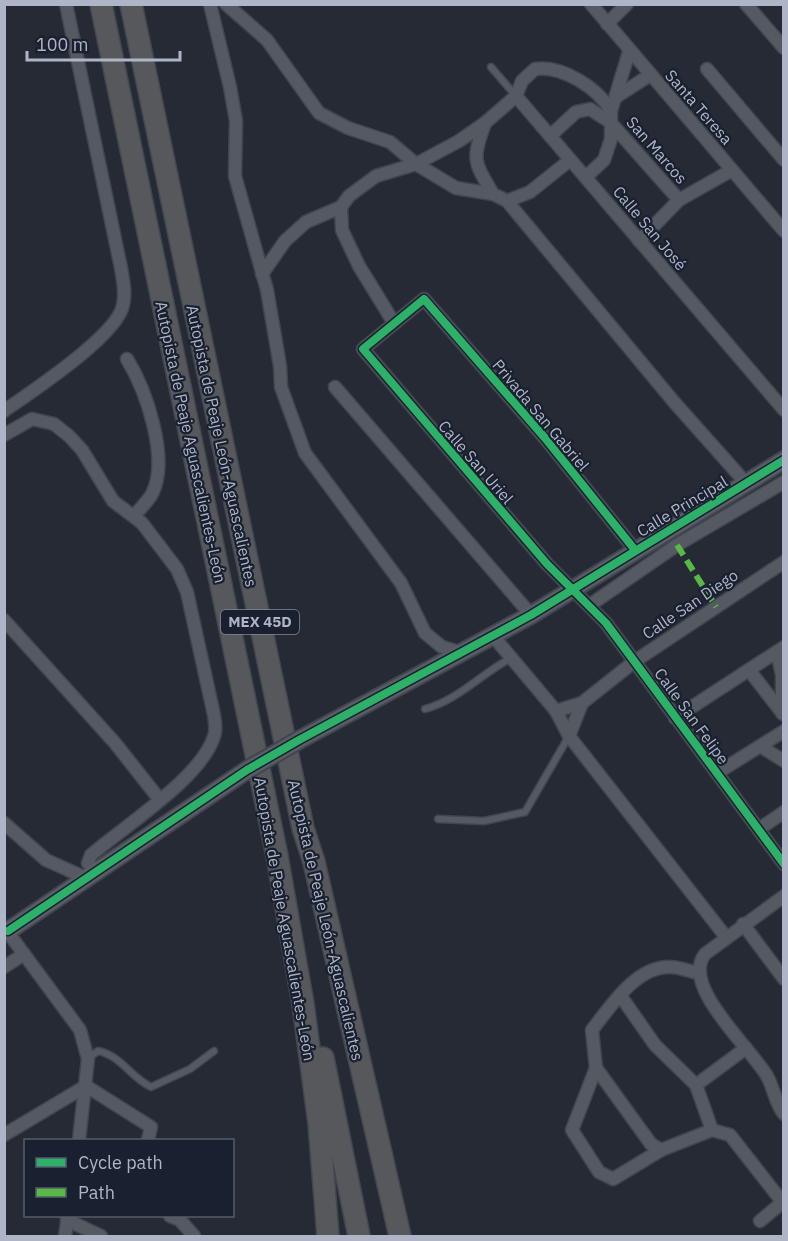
<svg xmlns="http://www.w3.org/2000/svg" width="788" height="1241" font-family="'IBM Plex Sans',sans-serif">
  <rect width="100%" height="100%" fill="#252a34"/>
  <g fill="none" stroke-linecap="round" stroke-linejoin="round">
    <defs>
      <g id="lane">
        <polyline points="491,67 516,96"/>
        <path d="M425,709c33,-9 56,-35 86,-51"/>
        <polyline points="438,819 484,821 525,812 569,736"/>
        <path d="M88,1058l10,-7c24,5 32,26 53,36l39,-18 24,-18"/>
      </g>
      <g id="street">
        <polyline points="210,4 230,87 236,121 235,176 267,290 280,366 281,387 305,453 401,583 425,633 442,647 463,653"/>
        <polyline points="226,4 267,40 319,113 348,128 390,142 416,164 456,188 493,194 507,201 674,402 746,483"/>
        <polyline points="591,4 784,231"/>
        <polyline points="746,4 784,48"/>
        <polyline points="607,24 627,4"/>
        <polyline points="707,69 784,160"/>
        <polyline points="516,96 784,410"/>
        <polyline points="616,97 650,75"/>
        <path d="M485,123c-13,37 -12,37 8,71"/>
        <polyline points="550,136 576,112 590,109 610,122 679,200"/>
        <polyline points="586,177 604,160 611,139 611,111 629,52"/>
        <polyline points="507,201 530,192 570,160"/>
        <polyline points="341,207 342,230 359,266 394,323"/>
        <polyline points="639,241 679,200 732,170"/>
        <path d="M262,274l23,-33 21,-19 35,-15 8,-11 27,-20 40,-12 43,-23 26,-18 31,-27 6,-15 13,-12c27,-4 63,19 76,42"/>
        <path d="M127,359c19,31 43,100 25,135 -5,8 -12,15 -18,22"/>
        <polyline points="335,387 531,615"/>
        <path d="M4,411c27,-19 114,-76 119,-106 3,-12 0,-25 -2,-37l-55,-264"/>
        <path d="M4,435l28,-16 22,5 15,12 13,14 31,51 29,22 35,46 10,23 27,123c1,6 2,12 1,18 -10,43 -91,93 -124,122l-3,8 7,9"/>
        <polyline points="635,550 545,438 424,299 363,349 547,564 606,623 784,864"/>
        <polyline points="590,605 677,545 784,482"/>
        <polyline points="4,620 115,743 160,800"/>
        <polyline points="493,636 556,711 569,736 726,937"/>
        <polyline points="777,652 782,675 782,713"/>
        <polyline points="749,670 783,714"/>
        <polyline points="556,711 582,703 635,661 784,562"/>
        <polyline points="675,718 784,647"/>
        <polyline points="569,736 582,703"/>
        <polyline points="760,746 784,761"/>
        <polyline points="717,773 784,731"/>
        <polyline points="4,823 46,860 86,878"/>
        <polyline points="759,829 784,812"/>
        <path d="M784,896l-79,58c-25,32 46,94 62,122 7,12 8,27 17,38"/>
        <polyline points="743,924 784,979"/>
        <polyline points="4,927 80,1030 88,1059 79,1140"/>
        <polyline points="4,967 24,954"/>
        <path d="M698,973c-9,-2 -19,-6 -28,-6 -34,-1 -59,39 -78,63l4,38 55,76 10,6 51,-20 18,5 54,69"/>
        <polyline points="620,995 655,1045 696,1085 712,1130"/>
        <polyline points="596,1068 572,1130 599,1172 613,1179 661,1150"/>
        <polyline points="696,1085 746,1048"/>
        <polyline points="4,1135 86,1086 151,1127 148,1140"/>
        <polyline points="170,1216 180,1220 194,1236"/>
        <polyline points="67,1220 101,1236"/>
        <polyline points="760,1221 784,1201"/>
        <polyline points="65,1236 68,1216"/>
      </g>
      <g id="secondary">
        <polyline points="299,740 531,615 784,460"/>
        <polyline points="8,931 247,770"/>
      </g>
      <g id="highway">
        <polyline points="101,4 277,856 303,1004 319,1123 328,1236"/>
        <polyline points="131,4 303,828 314,862 400,1236"/>
        <polyline points="323,1058 359,1236"/>
      </g>
    </defs>
    <!-- lane casing -->
    <use href="#lane" stroke="#41454d" stroke-width="9"/>
    <!-- street casing -->
    <use href="#street" stroke="#41454d" stroke-width="15"/>
    <!-- secondary casing -->
    <use href="#secondary" stroke="#41454d" stroke-width="20"/>
    <!-- highway casing -->
    <use href="#highway" stroke="#424650" stroke-width="24"/>
    <!-- lane -->
    <use href="#lane" stroke="#555962" stroke-width="6"/>
    <!-- street -->
    <use href="#street" stroke="#555962" stroke-width="12"/>
    <!-- secondary -->
    <use href="#secondary" stroke="#595d67" stroke-width="16"/>
    <!-- highway -->
    <use href="#highway" stroke="#56585b" stroke-width="21"/>
    <defs>
      <polyline id="secondary-bridge" points="247,770 299,740"/>
    </defs>
    <!-- secondary-bridge casing -->
    <use href="#secondary-bridge" stroke="#41454d" stroke-width="20" stroke-linecap="butt"/>
    <!-- secondary-bridge -->
    <use href="#secondary-bridge" stroke="#595d67" stroke-width="16"/>
    <!-- quiet -->
    <polyline stroke="#58b947" stroke-width="6" stroke-dasharray="12 6" stroke-linecap="butt" points="677,545 716,607"/>
    <defs>
      <g id="cycleway">
        <polyline points="635,550 545,438 424,299 363,349 547,564 606,623 784,864"/>
        <polyline points="8,931 247,770 299,740 531,615 784,460"/>
      </g>
    </defs>
    <!-- cycleway casing -->
    <use href="#cycleway" stroke="#19202f" stroke-width="11"/>
    <!-- cycleway -->
    <use href="#cycleway" stroke="#2db169" stroke-width="8"/>
  </g>
  <g text-anchor="middle" stroke-width="4.5" stroke-linejoin="round" paint-order="stroke">
    <!-- shield labels -->
    <rect fill="#19202f" stroke="#818899" stroke-width="1.5" x="221" y="610" width="78" height="24" rx="4.5"/>
    <g font-size="15" font-weight="bold" fill="#aeb5c7">
      <text x="260" y="627">MEX 45D</text>
    </g>
    <!-- street labels -->
    <g font-size="16" fill="#aeb5c7" stroke="#19202f">
      <text transform="translate(699 107) rotate(49)" y="6">Santa Teresa</text>
      <text transform="translate(657 150) rotate(49)" y="6">San Marcos</text>
      <text transform="translate(650 228) rotate(50)" y="6">Calle San José</text>
      <text transform="translate(541 415) rotate(50)" y="6">Privada San Gabriel</text>
      <text transform="translate(191 442) rotate(78)" y="6">Autopista de Peaje Aguascalientes-León</text>
      <text transform="translate(222 446) rotate(78)" y="6">Autopista de Peaje León-Aguascalientes</text>
      <text transform="translate(476 462) rotate(49)" y="6">Calle San Uriel</text>
      <text transform="translate(682 506) rotate(-31)" y="6">Calle Principal</text>
      <text transform="translate(690 604) rotate(-34)" y="6">Calle San Diego</text>
      <text transform="translate(692 716) rotate(54)" y="6">Calle San Felipe</text>
      <text transform="translate(285 919) rotate(80)" y="6">Autopista de Peaje Aguascalientes-León</text>
      <text transform="translate(326 920) rotate(77)" y="6">Autopista de Peaje León-Aguascalientes</text>
    </g>
  </g>
  <!-- border -->
  <rect width="788" height="1241" fill="none" stroke="#aeb5c7" stroke-width="12"/>
  <!-- legend -->
  <rect x="24" y="1139" width="210" height="78" fill="#19202f" stroke="#555c6c" stroke-width="1.5"/>
  <rect x="36" y="1158" width="30" height="9" fill="#2db169" stroke="#555c6c" stroke-width="1.5"/>
  <text x="78" y="1169" font-size="18" fill="#aeb5c7">Cycle path</text>
  <rect x="36" y="1188" width="30" height="9" fill="#58b947" stroke="#555c6c" stroke-width="1.5"/>
  <text x="78" y="1199" font-size="18" fill="#aeb5c7">Path</text>
  <!-- scale -->
  <path d="M27 51v9h153v-9" fill="none" stroke="#aeb5c7" stroke-width="3"/>
  <text x="36" y="51" font-size="18" fill="#aeb5c7" stroke="#19202f" stroke-width="4.5" paint-order="stroke">100 m</text>
</svg>
